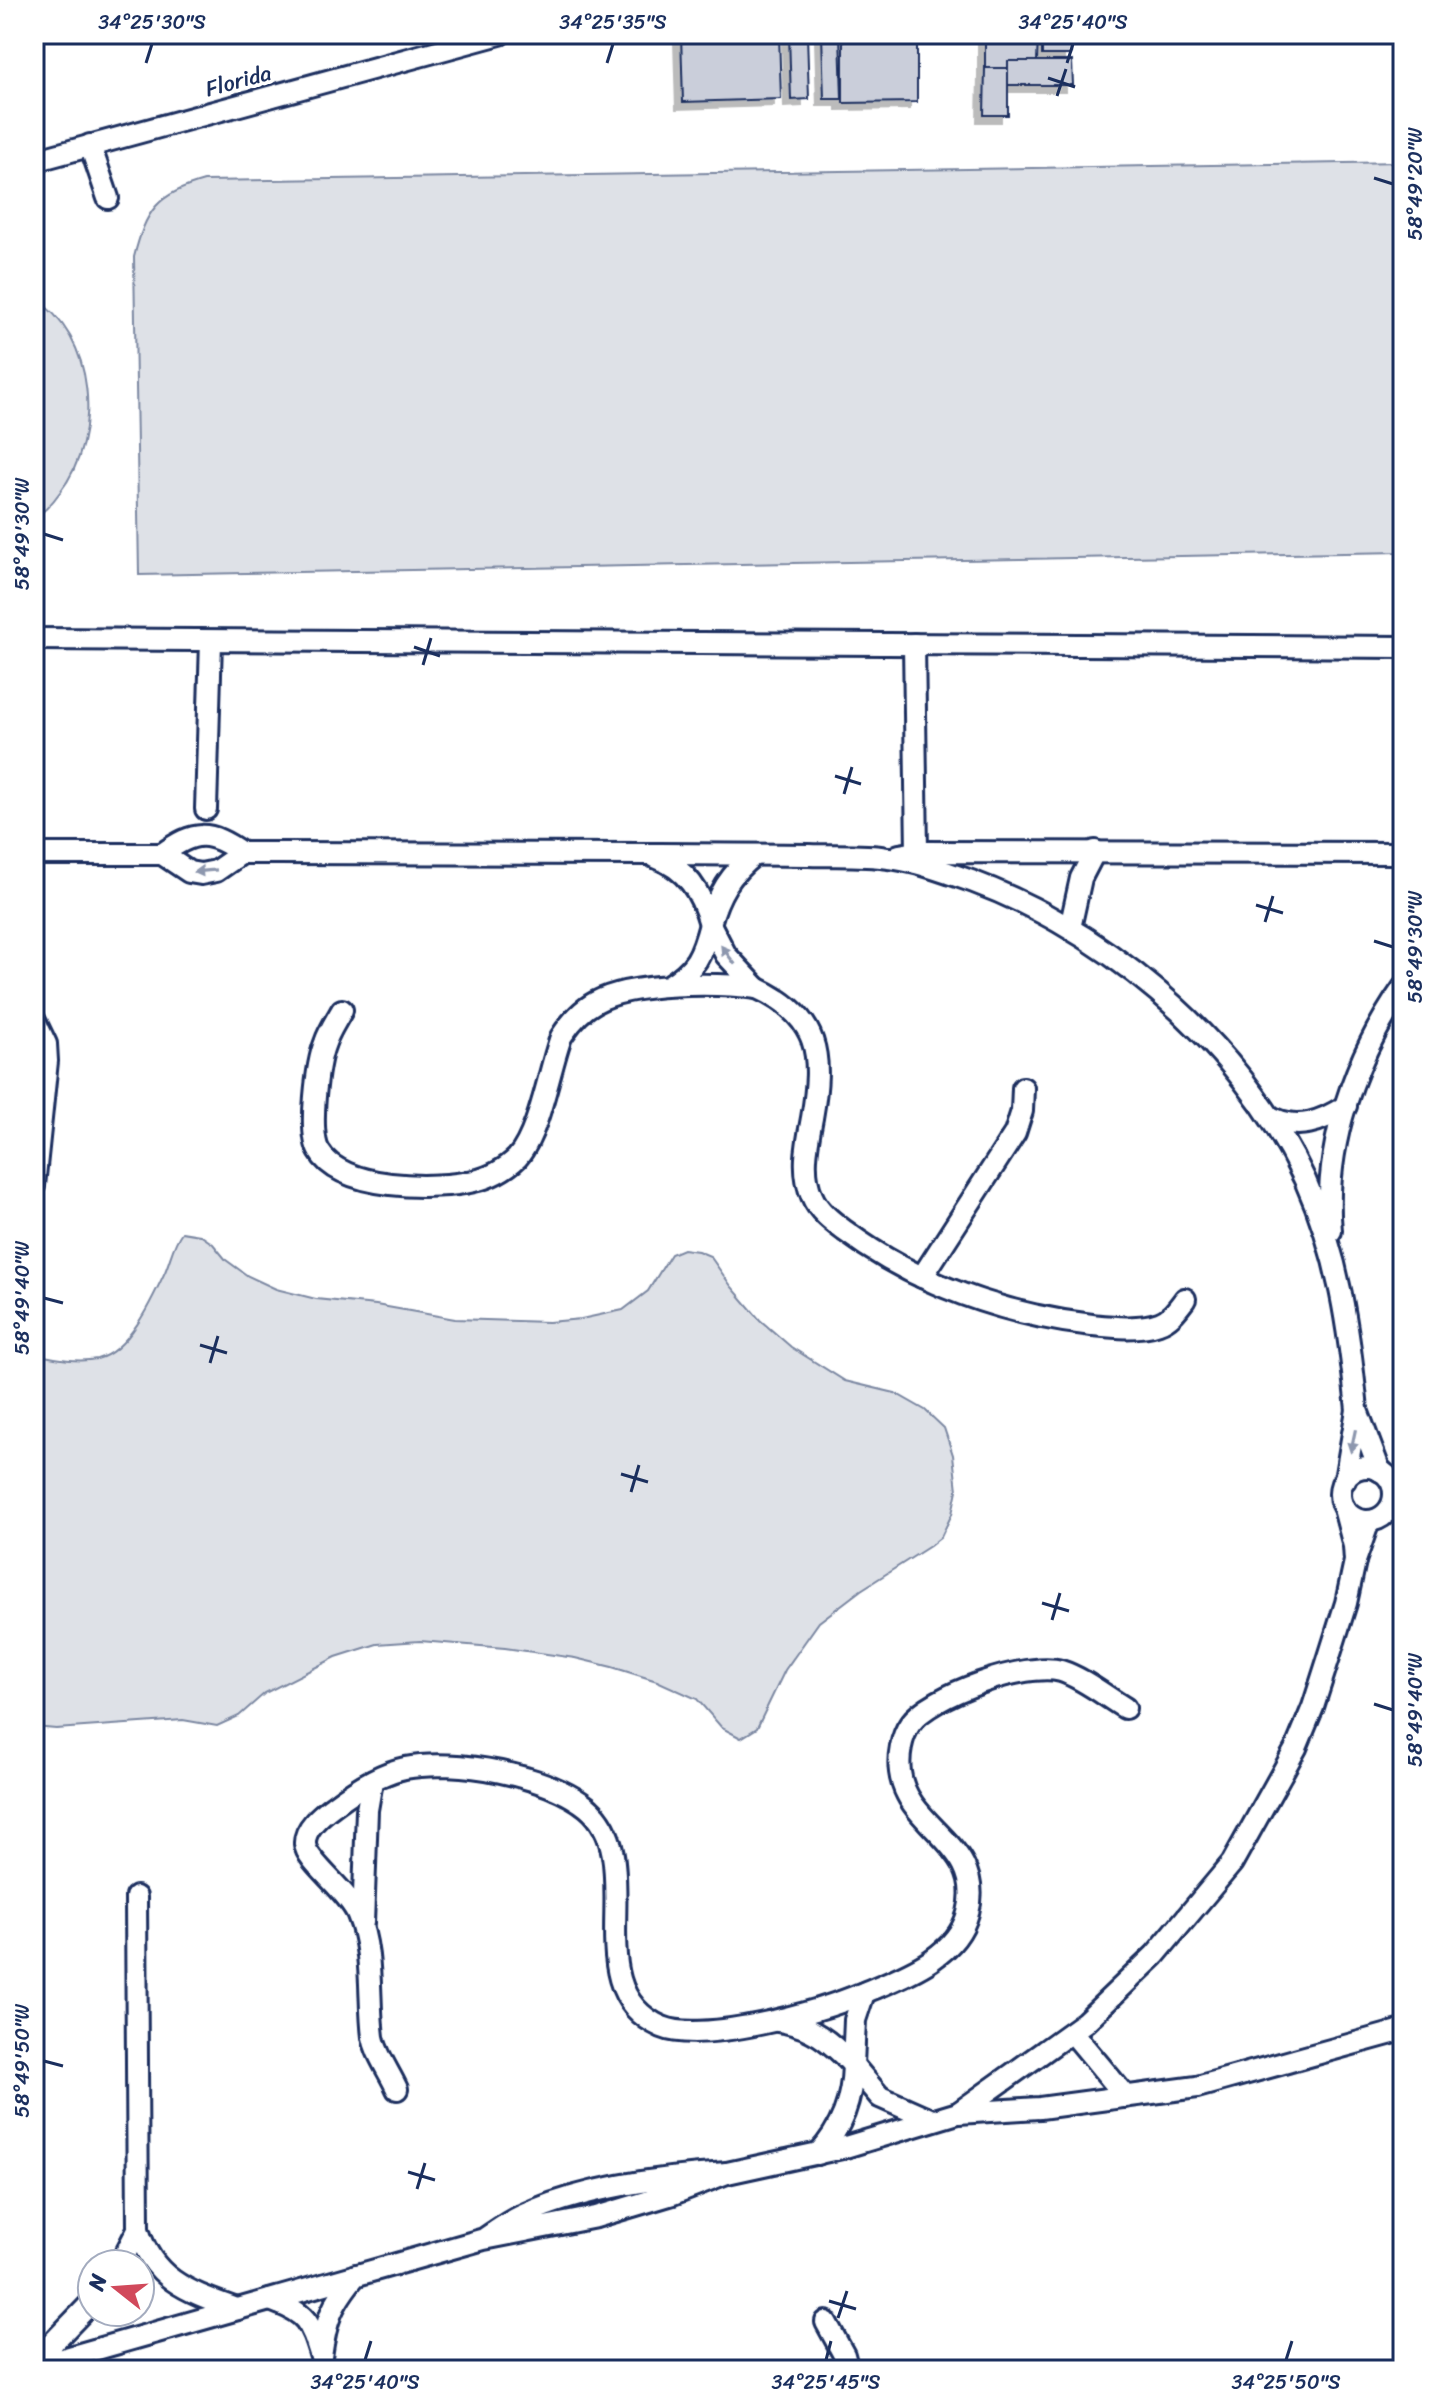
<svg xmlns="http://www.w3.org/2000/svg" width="1437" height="2404" font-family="Sriracha,sans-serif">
  <defs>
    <filter id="shadow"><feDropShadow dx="-7" dy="7" stdDeviation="0" flood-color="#0004"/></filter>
  </defs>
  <rect width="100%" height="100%" fill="#fff"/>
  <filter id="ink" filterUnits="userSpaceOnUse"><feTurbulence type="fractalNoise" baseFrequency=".0125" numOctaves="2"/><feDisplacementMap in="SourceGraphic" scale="16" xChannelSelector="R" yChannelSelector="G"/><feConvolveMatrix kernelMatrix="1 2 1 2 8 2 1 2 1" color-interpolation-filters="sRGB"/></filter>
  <g filter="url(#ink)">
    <!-- green -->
    <g fill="#dee1e7" stroke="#7c88a2" stroke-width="2">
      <path d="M1403,162v390l-1264,23 -5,-318c12,-47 23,-63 70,-76z"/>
      <path d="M34,298c62,38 69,139 26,194 -7,10 -15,20 -26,26z"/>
      <path d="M182,1232l18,3 13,9 13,16 22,16 28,13 40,10 60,6 79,14 94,3 32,-3 42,-9 25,-19 23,-37 12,-5 15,2 12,5 21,30 29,34 31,27 54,34 50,12 30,17 19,18 9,27 4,35 -5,24 -11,23 -11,9 -69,44 -42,32 -34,48 -28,58 -16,10 -19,-10 -25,-29 -40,-18 -45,-14 -37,-9 -70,-10 -85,-7 -43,3 -41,13 -71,36 -26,23 -22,10 -34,-6 -127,9 -22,-2v-373c20,4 42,9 63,5 32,-8 55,-59 68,-87 6,-14 8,-28 17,-40z"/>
    </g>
    <!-- building -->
    <g fill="#caceda" stroke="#1b2f5e" stroke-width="2" filter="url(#shadow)">
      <polygon points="681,34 779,34 781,99 683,102"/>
      <polygon points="789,34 807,34 809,99 791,100"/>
      <polygon points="822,34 840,34 842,99 824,99"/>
      <polygon points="843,34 917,34 917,102 843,103"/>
      <polygon points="985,34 1038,34 1037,62 1008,61 1008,68 985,68"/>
      <rect x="1042" y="34" width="29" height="21"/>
      <polygon points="1008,61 1072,61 1073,85 1008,85"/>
      <polygon points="985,68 1008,68 1008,115 984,115"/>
    </g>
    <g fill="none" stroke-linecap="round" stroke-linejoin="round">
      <defs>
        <g id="minor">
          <polyline points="90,145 108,198"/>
          <polyline points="34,161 500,34"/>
          <polyline points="34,639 1403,647"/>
          <polyline points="914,644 917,852 922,863"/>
          <polyline points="206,809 211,641"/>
          <path d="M242,853c139,0 278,1 417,1 50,0 100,1 150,1 26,1 54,-1 79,3 22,2 42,9 63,16 146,47 289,166 354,306 34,76 44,149 52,230"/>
          <path d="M34,854h128l27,18 12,2 15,-3 26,-18c-33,-23 -47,-23 -80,1"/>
          <polyline points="899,855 917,852 1403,853"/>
          <path d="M655,857c32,12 46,35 55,67 8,-30 20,-50 44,-69"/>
          <polyline points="1070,928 1081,878 1095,851"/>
          <path d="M757,988c63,29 66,67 55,130 -5,26 -11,54 0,78 6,15 21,26 33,35 71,53 160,84 247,94 20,2 48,5 67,-2 12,-4 19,-15 26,-24"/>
          <path d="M342,1010c-6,11 -13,21 -17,33 -8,20 -17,90 -6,108 22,39 117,39 155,30 15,-3 32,-12 43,-23 22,-24 32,-88 44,-121 9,-14 20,-27 35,-35 36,-20 120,-19 161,-14l-31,-33 -16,-31c-8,31 -14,45 -42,62"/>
          <polyline points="34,1019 46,1044 47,1061 34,1186"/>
          <path d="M1270,1117c28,14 51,5 76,-11"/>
          <path d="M1331,1231c-8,-84 24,-175 72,-243"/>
          <polyline points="922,1277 1015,1133 1022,1111 1023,1088"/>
          <circle cx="1367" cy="1494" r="27"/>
          <polyline points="1345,1480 1357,1410 1380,1471"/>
          <polyline points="1344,1508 1354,1546 1355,1561 1369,1521"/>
          <polyline points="136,1897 138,2229"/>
          <polyline points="363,1923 367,1810 372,1781"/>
          <path d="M778,2021c33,4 53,21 75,44l2,-45 9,-27"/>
          <polyline points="1072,2032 1126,2097"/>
          <path d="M397,2089c-7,-16 -21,-35 -24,-52 -5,-41 1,-83 -15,-122 -9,-24 -52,-53 -53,-71 -1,-16 17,-30 28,-38 21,-16 47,-33 72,-38 50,-10 142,7 182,39 65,53 -15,181 75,220 40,17 158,-15 199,-33 39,-17 95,-35 107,-81 18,-69 -61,-84 -68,-141 -2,-15 1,-35 10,-48 20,-29 117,-63 151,-53 22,7 44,25 64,37"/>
          <polyline points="958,2113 1040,2108 1197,2087 1403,2030"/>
          <path d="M818,2154c24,-26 34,-54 35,-89l27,32 52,23"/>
          <polyline points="727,2173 842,2148 958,2113 1085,2022 1155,1955 1232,1863 1296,1748 1313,1707 1329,1657 1346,1603 1355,1561"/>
          <path d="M120,2264l18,-35c15,52 52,63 99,80"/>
          <path d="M270,2300c37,13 40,21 51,57 5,-37 10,-52 35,-82"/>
          <polyline points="826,2322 844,2355 848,2370"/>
          <polyline points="34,2362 92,2302"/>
          <path d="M34,2367l450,-128 112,-22 77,-23 54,-21c-66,4 -145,14 -206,43 -13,6 -25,15 -37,23"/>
        </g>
      </defs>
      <!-- minor casing -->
      <use href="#minor" stroke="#1b2f5e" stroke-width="26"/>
      <!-- minor -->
      <use href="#minor" stroke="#fff" stroke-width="20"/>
    </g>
    <!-- one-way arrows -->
    <defs><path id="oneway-solid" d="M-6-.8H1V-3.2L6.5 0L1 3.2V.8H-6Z" transform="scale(2)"/></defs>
    <g fill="#8d97ae">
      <use href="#oneway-solid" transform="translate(205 871) rotate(175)"/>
      <use href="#oneway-solid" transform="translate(728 955) rotate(-127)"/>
      <use href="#oneway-solid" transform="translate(1353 1441) rotate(102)"/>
    </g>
  </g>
  <!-- ticks -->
  <path fill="none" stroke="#1b2f5e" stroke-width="3" d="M146,63l6,-19M607,63l6,-19M1067,63l6,-19M1048,78l27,9M1057,96l9,-27M1374,178l19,6M44,534l19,6M414,647l26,9M423,665l8,-27M835,776l26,8M844,794l8,-27M1256,905l27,8M1265,922l8,-26M1374,941l19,6M44,1298l19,5M200,1345l27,8M210,1363l8,-27M621,1474l27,8M631,1492l8,-27M1042,1603l27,8M1052,1620l8,-27M1374,1704l19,6M44,2061l19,5M408,2172l27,8M417,2189l8,-26M829,2301l27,8M838,2318l9,-27M365,2360l6,-19M826,2360l5,-19M1286,2360l6,-19"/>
  <g text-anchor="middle" stroke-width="7" stroke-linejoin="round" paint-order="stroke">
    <!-- street labels -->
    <g font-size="22" fill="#1b2f5e" stroke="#fff">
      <text transform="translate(238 80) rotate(-15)" y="8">Florida</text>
    </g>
  </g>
  <!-- margin -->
  <rect width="1437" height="2404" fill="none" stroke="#fff" stroke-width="88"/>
  <!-- north arrow -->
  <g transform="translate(116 2288) rotate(287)"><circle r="38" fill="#ffffff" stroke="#a4acbf" stroke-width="2"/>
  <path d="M0-6L14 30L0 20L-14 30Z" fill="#d1495b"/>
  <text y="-12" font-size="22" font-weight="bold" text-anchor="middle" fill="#1b2f5e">N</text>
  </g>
  <rect x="44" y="44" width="1349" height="2316" fill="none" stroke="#1b2f5e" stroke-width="3"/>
  <g font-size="20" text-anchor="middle" fill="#1b2f5e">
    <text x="152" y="29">34°25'30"S</text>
    <text x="613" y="29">34°25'35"S</text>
    <text x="1073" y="29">34°25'40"S</text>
    <text transform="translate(1415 184) rotate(-90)" y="7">58°49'20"W</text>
    <text transform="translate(22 534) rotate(-90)" y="7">58°49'30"W</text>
    <text transform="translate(1415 947) rotate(-90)" y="7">58°49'30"W</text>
    <text transform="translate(22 1298) rotate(-90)" y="7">58°49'40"W</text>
    <text transform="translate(1415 1710) rotate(-90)" y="7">58°49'40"W</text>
    <text transform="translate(22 2061) rotate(-90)" y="7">58°49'50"W</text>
    <text x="365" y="2389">34°25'40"S</text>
    <text x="826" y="2389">34°25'45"S</text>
    <text x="1286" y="2389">34°25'50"S</text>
  </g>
</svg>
